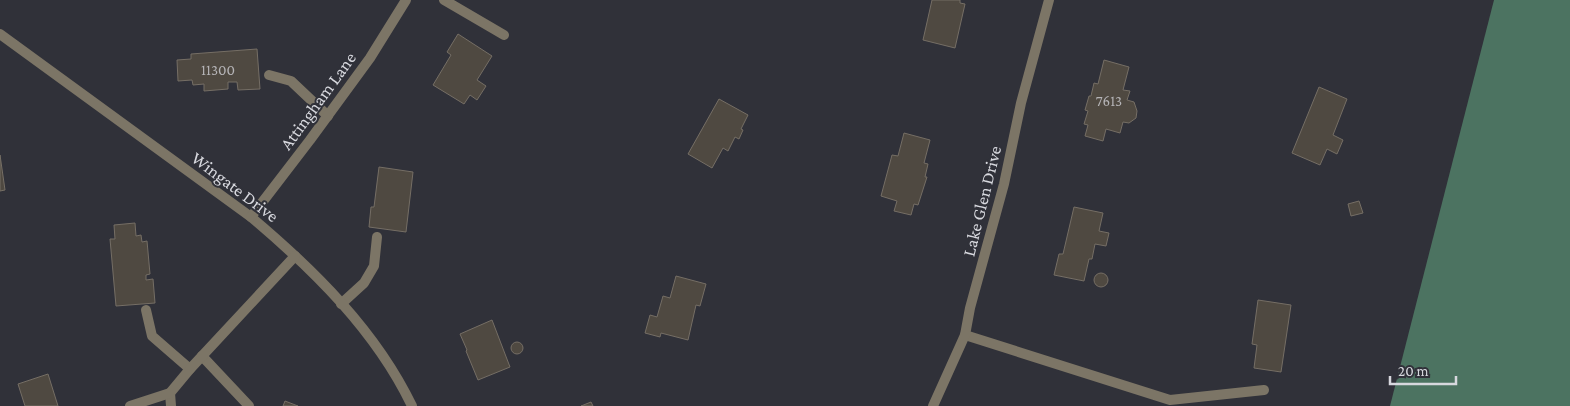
<svg xmlns="http://www.w3.org/2000/svg" width="1570" height="406" font-family="'Crimson Pro',serif">
  <rect width="100%" height="100%" fill="#303139"/>
  <!-- forest -->
  <polygon fill="#4c7361" points="1494,0 1570,0 1570,406 1390,406"/>
  <!-- building -->
  <g fill="#4f4941" stroke="#756e65">
    <polygon points="932,0 960,0 960,3 965,4 955,48 923,40"/>
    <polygon points="458,34 492,56 477,80 486,86 477,100 470,95 464,104 433,85 451,55 447,52"/>
    <polygon points="257,49 260,89 238,90 237,82 228,82 228,89 204,91 204,84 193,85 192,80 178,81 177,60 191,59 191,54"/>
    <polygon points="1104,60 1129,67 1123,90 1130,91 1127,100 1134,102 1137,111 1136,118 1129,123 1123,122 1120,133 1106,129 1103,141 1085,136 1088,125 1084,124 1088,111 1085,110 1089,96 1091,96 1094,83 1098,84"/>
    <polygon points="1319,87 1347,99 1333,135 1343,140 1337,154 1327,149 1320,165 1292,153"/>
    <polygon points="719,99 748,115 741,129 743,130 739,139 735,137 728,151 723,148 712,168 688,154"/>
    <polygon points="904,133 930,140 924,163 928,164 925,177 927,177 918,205 914,204 911,215 894,211 897,201 881,196 892,155 898,156"/>
    <polygon points="0,155 5,190 0,191"/>
    <polygon points="379,167 413,172 406,232 369,227 371,207 374,207"/>
    <polygon points="1359,201 1363,213 1351,216 1348,204"/>
    <polygon points="1074,207 1103,213 1099,231 1109,233 1106,246 1095,244 1092,259 1089,259 1084,281 1054,275 1059,254 1063,254"/>
    <polygon points="135,223 136,236 141,235 142,242 147,241 150,274 146,275 146,280 153,279 155,303 116,306 110,239 115,239 114,225"/>
    <circle cx="1101" cy="280" r="7"/>
    <polygon points="676,276 706,284 700,306 696,305 688,340 661,333 660,337 645,333 650,315 657,317 663,296 670,298"/>
    <polygon points="1258,300 1291,305 1281,372 1254,368 1257,345 1252,344"/>
    <polygon points="492,320 510,367 478,380 466,351 467,350 460,334"/>
    <circle cx="517" cy="348" r="6"/>
    <polygon points="48,374 58,406 25,406 18,384"/>
    <polygon points="285,401 298,406 283,406"/>
    <polygon points="591,402 593,406 581,406"/>
  </g>
  <g fill="none" stroke-linecap="round" stroke-linejoin="round">
    <!-- lane -->
    <g stroke="#7c7566" stroke-width="10">
      <polyline points="269,75 291,81 328,116"/>
      <polyline points="341,304 364,283 374,266 377,237"/>
      <polyline points="965,335 1170,400 1264,390"/>
    </g>
    <!-- street -->
    <g stroke="#7c7566" stroke-width="10">
      <polyline points="444,0 504,35"/>
      <path d="M0,34l251,183c63,53 125,114 161,189"/>
      <polyline points="251,217 310,140 370,58 406,0"/>
      <polyline points="146,310 152,336 190,369"/>
      <polyline points="202,356 249,406"/>
      <polyline points="170,393 171,406"/>
      <polyline points="130,406 170,393 190,369 295,256"/>
      <polyline points="933,406 965,335 970,308 1004,184 1021,103 1049,0"/>
    </g>
  </g>
  <g text-anchor="middle" stroke-width="4" stroke-linejoin="round" paint-order="stroke">
    <!-- number labels -->
    <g font-size="15" fill="#b5b4b7">
      <text x="218" y="75">11300</text>
      <text x="1109" y="106">7613</text>
    </g>
    <!-- street labels -->
    <g font-size="18" fill="#d7d8de" stroke="#303139">
      <text transform="translate(318 101) rotate(-54)" y="6">Attingham Lane</text>
      <text transform="translate(235 187) rotate(37)" y="6">Wingate Drive</text>
      <text transform="translate(982 201) rotate(-76)" y="6">Lake Glen Drive</text>
    </g>
  </g>
  <!-- scale -->
  <path d="M1390 376v8h66v-8" fill="none" stroke="#d7d8de" stroke-width="2.5"/>
  <text x="1398" y="376" font-size="15" fill="#d7d8de" stroke="#303139" stroke-width="4" paint-order="stroke">20 m</text>
</svg>
